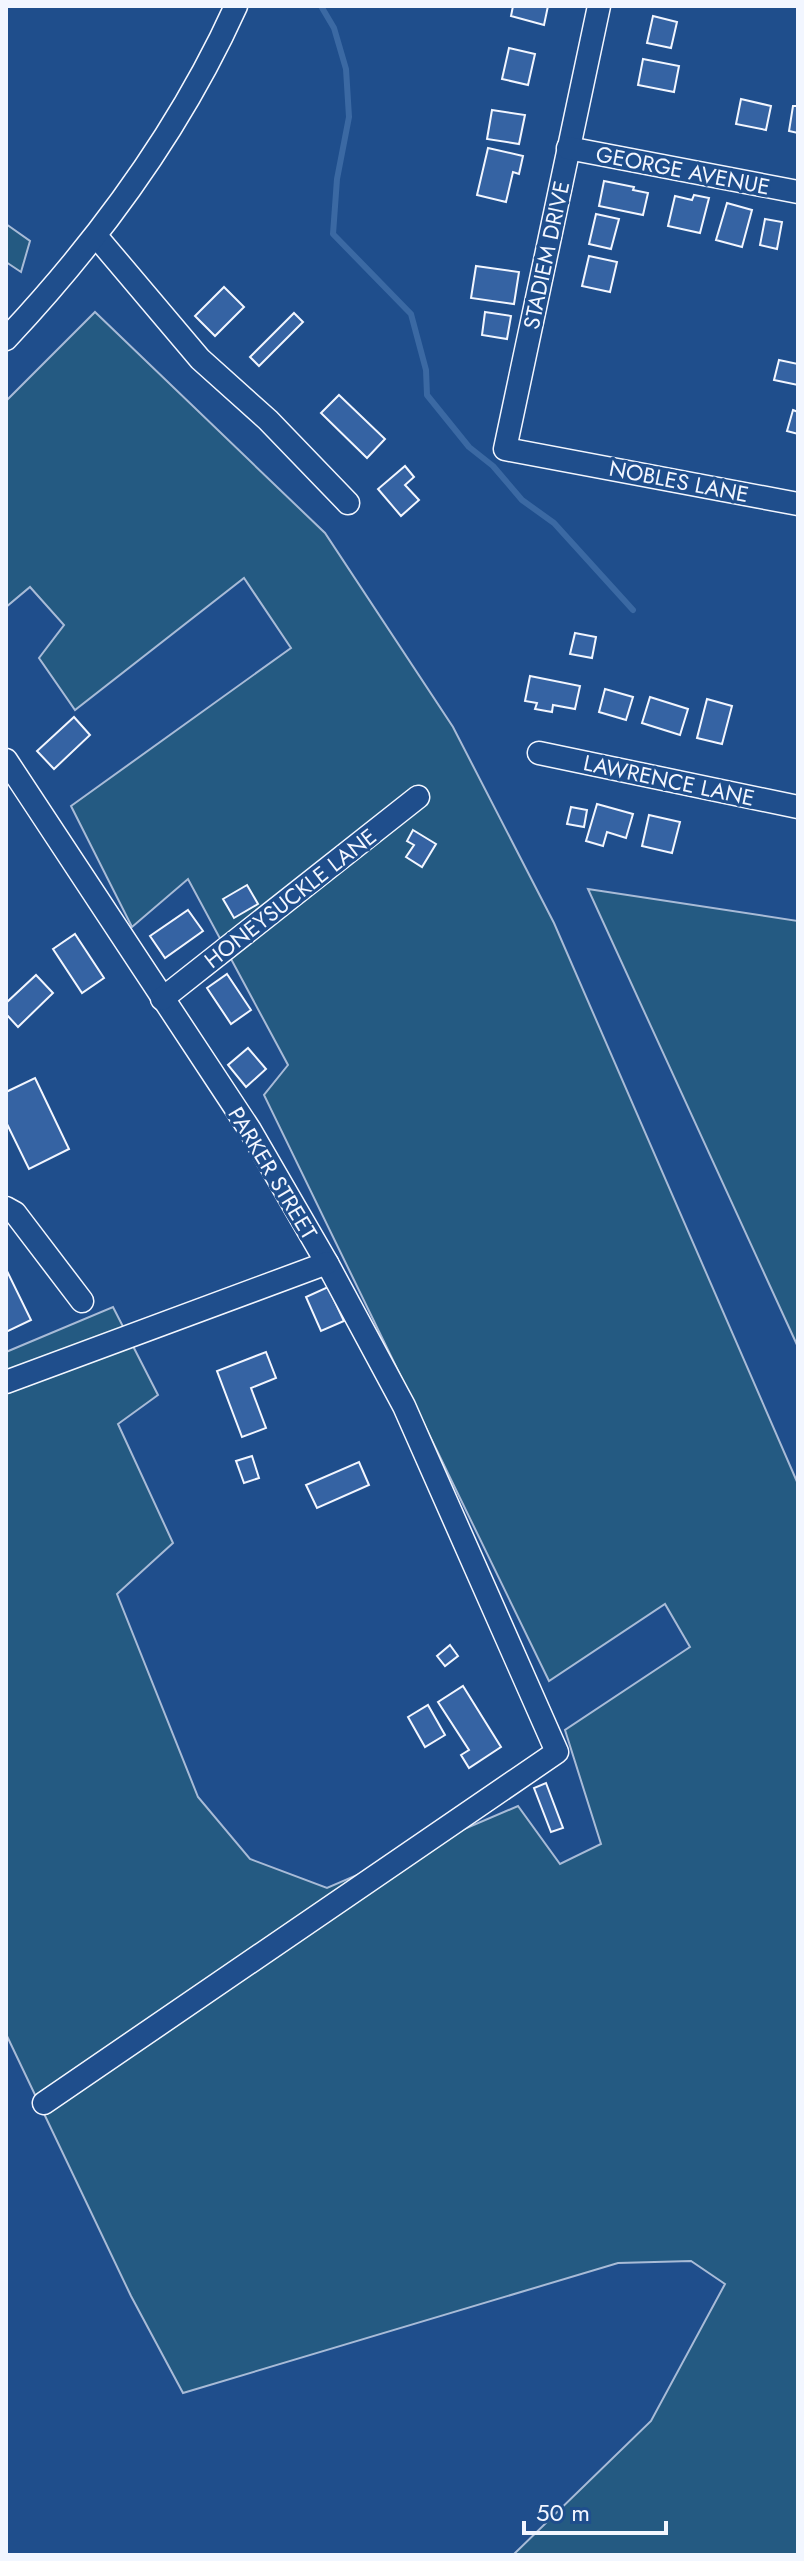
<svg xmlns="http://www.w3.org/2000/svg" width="804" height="2561" font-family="Jost,sans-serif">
  <rect width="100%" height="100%" fill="#1f4e8c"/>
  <!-- green -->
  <g fill="#245a82" stroke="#a8bbd7" stroke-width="2">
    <polygon points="6,224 30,241 21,272 6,262"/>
    <polygon points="95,312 325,533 453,727 554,923 798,1484 798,2555 513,2555 651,2421 725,2284 691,2261 618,2263 183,2393 131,2296 6,2034 6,1352 113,1307 158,1395 118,1424 173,1543 117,1594 198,1797 250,1859 327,1888 518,1806 560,1864 601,1844 565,1730 690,1647 665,1604 549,1681 264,1095 288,1065 188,879 132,927 71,806 291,648 244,578 75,710 39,658 64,625 30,587 6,607 6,401"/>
    <polygon points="588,889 798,921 798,1347"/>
  </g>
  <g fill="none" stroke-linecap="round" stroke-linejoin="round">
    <!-- stream -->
    <polyline stroke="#3b69a3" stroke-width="6" points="321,6 334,28 346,69 349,117 337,179 333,234 411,314 426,370 427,395 469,447 493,466 522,500 554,523 633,610"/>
  </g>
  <!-- building -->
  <g fill="#3563a3" stroke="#f2f6ff" stroke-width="2">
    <polygon points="513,6 548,6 544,25 511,16"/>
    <polygon points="653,16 677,22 671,48 647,43"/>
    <polygon points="509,48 535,54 528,85 502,79"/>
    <polygon points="643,59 679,66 674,92 638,85"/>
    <polygon points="741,99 771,106 766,130 736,124"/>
    <polygon points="793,106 798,106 798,133 789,131"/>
    <polygon points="492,110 525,115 519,144 487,139"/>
    <polygon points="488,148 523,156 519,174 513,172 506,202 477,195"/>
    <polygon points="604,181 634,187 633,190 648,193 643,215 599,206"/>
    <polygon points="694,195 709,198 700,233 668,226 675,196 692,200"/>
    <polygon points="727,203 752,210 742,247 716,240"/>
    <polygon points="596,214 619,219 611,249 589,244"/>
    <polygon points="765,219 782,222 777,249 760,245"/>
    <polygon points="589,256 617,262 610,292 582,286"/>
    <polygon points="476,266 519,272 514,304 471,298"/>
    <polygon points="224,287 244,307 215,336 195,316"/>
    <polygon points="485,312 511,316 507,339 482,335"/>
    <polygon points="294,313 303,322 259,366 250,357"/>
    <polygon points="779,360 798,364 798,385 774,380"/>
    <polygon points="339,395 385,439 367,458 321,413"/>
    <polygon points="793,410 798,412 798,434 787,431"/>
    <polygon points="405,466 414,477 405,485 419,500 401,516 378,489"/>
    <polygon points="575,633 596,637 592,658 570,654"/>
    <polygon points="530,676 580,686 575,709 553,705 552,712 535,709 537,703 525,701"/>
    <polygon points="605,689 633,697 626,720 599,712"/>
    <polygon points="650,697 688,709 680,735 642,723"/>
    <polygon points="707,699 732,706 722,744 697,738"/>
    <polygon points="74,717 90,735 54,769 37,751"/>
    <polygon points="597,804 633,814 626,838 607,832 603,846 586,841"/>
    <polygon points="571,807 587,810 584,827 567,824"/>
    <polygon points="649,815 680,822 672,853 642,846"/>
    <polygon points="413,830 436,844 422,867 406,857 414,845 407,841"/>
    <polygon points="247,885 258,904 234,918 223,899"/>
    <polygon points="188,910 203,931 165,958 150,936"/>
    <polygon points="75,934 104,978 82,993 53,949"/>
    <polygon points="227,974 251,1010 231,1024 207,988"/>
    <polygon points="36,975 53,993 18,1027 6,1014 6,1003"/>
    <polygon points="248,1048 266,1069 246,1087 228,1065"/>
    <polygon points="35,1078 69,1149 29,1169 6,1122 6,1092"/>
    <polygon points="6,1269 31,1320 6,1332"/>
    <polygon points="328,1287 344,1321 321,1331 306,1297"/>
    <polygon points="266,1352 276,1378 251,1388 266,1428 242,1437 217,1371"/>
    <polygon points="252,1456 259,1478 244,1483 236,1461"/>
    <polygon points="359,1462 369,1485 317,1508 306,1485"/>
    <polygon points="450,1645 458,1656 445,1666 437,1656"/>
    <polygon points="463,1686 501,1747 469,1768 461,1755 469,1750 438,1702"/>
    <polygon points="428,1705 445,1735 425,1747 408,1717"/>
    <polygon points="546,1783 563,1828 551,1832 534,1788"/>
  </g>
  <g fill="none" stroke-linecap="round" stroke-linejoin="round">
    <defs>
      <g id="minor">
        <polyline points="599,6 505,449 798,504"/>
        <polyline points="568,148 798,192"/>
        <polyline points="96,236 200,359 268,420 348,503"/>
        <path d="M6,339c93,-99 174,-209 230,-333"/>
        <polyline points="539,753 798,807"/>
        <polyline points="6,760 250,1130 327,1263 404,1406 557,1752 44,2103"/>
        <polyline points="162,999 418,797"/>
        <polyline points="6,1208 15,1213 82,1301"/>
        <polyline points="6,1382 327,1263"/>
      </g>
    </defs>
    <!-- minor casing -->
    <use href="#minor" stroke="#f2f6ff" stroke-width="25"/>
    <!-- minor -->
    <use href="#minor" stroke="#1f4e8c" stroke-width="22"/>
  </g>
  <g text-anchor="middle" stroke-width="6" stroke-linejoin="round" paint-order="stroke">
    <!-- street labels -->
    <g font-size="22" fill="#f2f6ff" stroke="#1f4e8c">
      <text transform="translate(683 170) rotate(11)" y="8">GEORGE AVENUE</text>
      <text transform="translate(546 255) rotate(-78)" y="8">STADIEM DRIVE</text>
      <text transform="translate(679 481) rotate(11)" y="8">NOBLES LANE</text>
      <text transform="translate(669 780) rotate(12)" y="8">LAWRENCE LANE</text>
      <text transform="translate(290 898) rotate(-38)" y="8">HONEYSUCKLE LANE</text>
      <text transform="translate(273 1173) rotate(59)" y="8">PARKER STREET</text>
    </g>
  </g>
  <!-- border -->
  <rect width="804" height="2561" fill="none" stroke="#f2f6ff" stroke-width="16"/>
  <!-- scale -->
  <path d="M524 2521v12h142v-12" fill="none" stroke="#f2f6ff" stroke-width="4"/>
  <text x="536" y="2521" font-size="24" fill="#f2f6ff" stroke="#1f4e8c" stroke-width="6" paint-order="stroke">50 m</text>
</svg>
